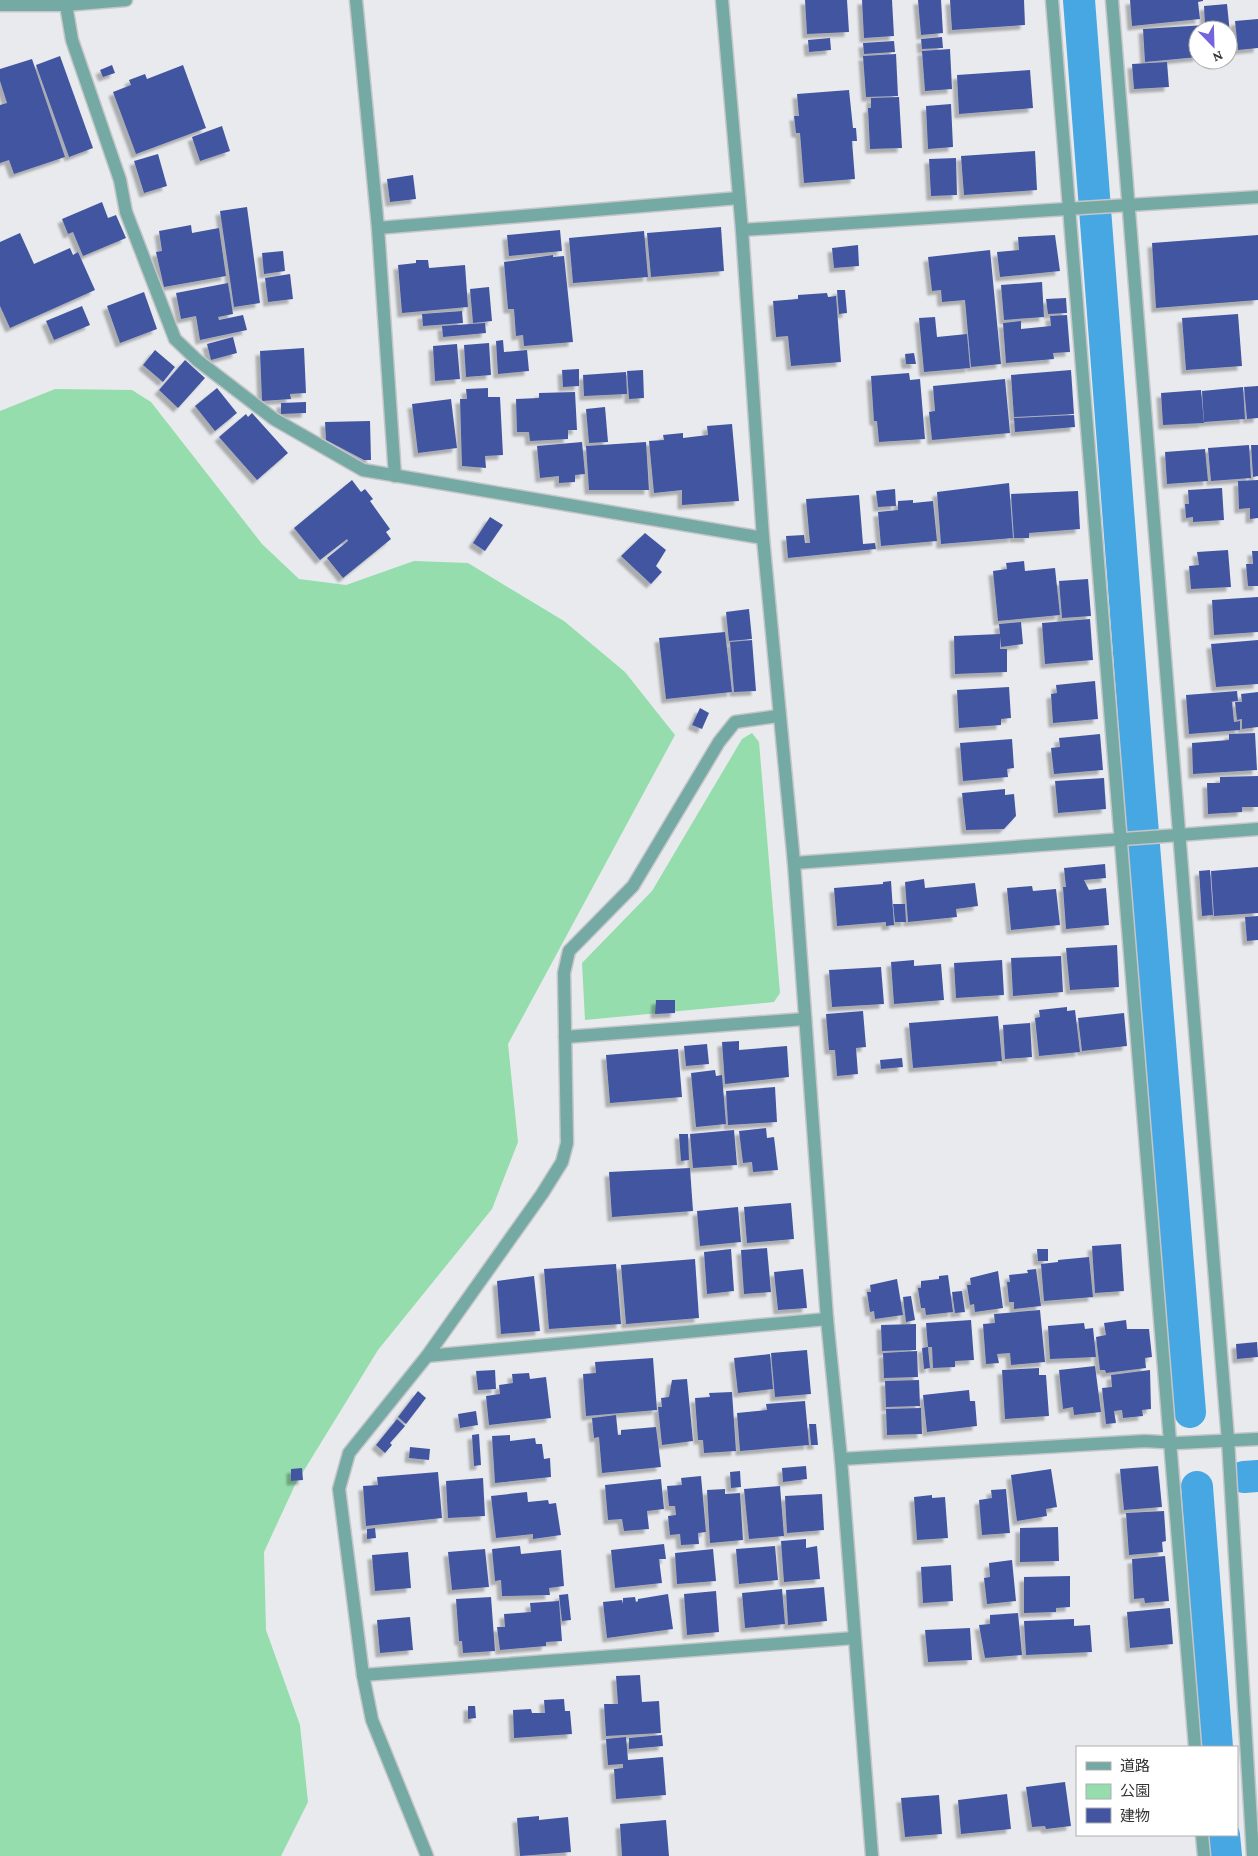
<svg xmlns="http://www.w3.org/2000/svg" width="1258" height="1856" font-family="'Crimson Pro','Noto Sans JP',serif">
  <defs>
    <filter id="shadow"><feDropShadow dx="-4.5" dy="4.5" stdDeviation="1" flood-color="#0004"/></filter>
  </defs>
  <rect width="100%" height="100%" fill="#e8eaed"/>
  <!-- green -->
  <g fill="#95ddad">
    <polygon points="55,389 132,390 151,402 262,544 299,579 346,585 414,561 468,563 564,621 625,672 675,735 508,1044 518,1142 492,1209 378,1350 295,1485 264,1552 266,1630 300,1725 308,1802 281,1856 0,1856 0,411"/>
    <polygon points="752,733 759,742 780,993 774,1002 585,1020 582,963 652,891 742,739"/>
  </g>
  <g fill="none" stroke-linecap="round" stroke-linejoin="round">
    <!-- canal -->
    <g stroke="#47a7e2" stroke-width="32">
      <polyline points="1079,0 1139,784 1190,1412"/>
      <polyline points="1244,1477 1258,1476"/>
      <polyline points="1197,1487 1217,1747"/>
      <polyline points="1224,1835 1226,1856"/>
    </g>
  </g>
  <!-- building -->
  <g fill="#4355a1" filter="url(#shadow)">
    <polygon points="805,0 847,0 849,32 807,34"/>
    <polygon points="862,0 892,0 894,36 864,38"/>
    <polygon points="918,0 941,0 943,33 921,35"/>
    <polygon points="950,0 1024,0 1025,25 952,30"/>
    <polygon points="1130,0 1203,0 1203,1 1198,2 1200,19 1132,26"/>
    <polygon points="1227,4 1232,53 1228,54 1228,30 1198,30 1198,57 1145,62 1143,29 1205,25 1204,6"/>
    <polygon points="1258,19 1258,48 1238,50 1235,21"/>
    <polygon points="942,37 943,48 922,49 921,39"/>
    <polygon points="830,38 831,50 809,52 808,40"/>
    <polygon points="894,41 895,52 864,54 863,43"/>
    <polygon points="950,49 952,89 925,91 922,51"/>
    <polygon points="896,54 898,96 866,97 863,56"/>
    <polygon points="60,56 93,148 69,157 36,65"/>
    <polygon points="32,59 65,157 14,174 9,160 0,163 0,105 7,103 0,81 0,69"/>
    <polygon points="1167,62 1169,87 1134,89 1132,64"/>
    <polygon points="112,65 115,73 103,77 100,70"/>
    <polygon points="183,65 206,128 136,154 113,92 131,85 129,80 145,74 147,79"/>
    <polygon points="1030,70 1033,108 959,114 957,75"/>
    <polygon points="849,90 853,128 856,128 857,141 852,141 855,179 804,183 800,133 796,133 794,116 799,116 797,94"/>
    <polygon points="899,97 902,148 870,149 868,108 871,108 871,98"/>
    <polygon points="951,104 953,147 928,149 926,106"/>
    <polygon points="222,126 230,151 200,161 192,137"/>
    <polygon points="1035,151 1037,190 964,195 961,156"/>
    <polygon points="158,154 167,186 144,193 134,161"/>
    <polygon points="956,158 957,195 931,196 929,159"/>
    <polygon points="413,175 416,199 390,202 387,179"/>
    <polygon points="102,202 108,218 116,215 126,238 83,256 73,232 68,234 62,219"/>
    <polygon points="247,207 260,303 234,307 220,211"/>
    <polygon points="191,225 192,233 219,228 226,276 164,287 156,252 162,251 159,231"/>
    <polygon points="721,227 724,271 651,277 647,233"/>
    <polygon points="560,230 562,251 509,256 507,235"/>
    <polygon points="644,231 648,277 573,283 569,238"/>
    <polygon points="20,233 34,264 70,248 73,255 78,252 95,290 10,328 0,306 0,242"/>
    <polygon points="1055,235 1060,271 1000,277 997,252 1019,250 1018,237"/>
    <polygon points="1258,235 1258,300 1156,308 1152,243"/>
    <polygon points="858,245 859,266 834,268 832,248"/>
    <polygon points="990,250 1001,364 971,367 965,300 942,302 941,290 932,291 928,257"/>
    <polygon points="283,251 285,271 264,274 262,253"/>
    <polygon points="553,255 553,257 564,256 573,342 524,346 523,335 516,336 514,309 508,309 504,262"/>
    <polygon points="416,260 428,260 429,268 465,265 468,307 402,313 398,265 416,263"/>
    <polygon points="290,274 293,299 268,302 265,278"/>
    <polygon points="1042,282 1044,317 1004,320 1001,285"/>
    <polygon points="228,283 233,314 218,317 219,320 243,315 247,330 200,340 196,316 181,319 176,293"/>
    <polygon points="489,287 492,321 473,323 470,289"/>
    <polygon points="837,290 845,290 847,313 839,314"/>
    <polygon points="144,292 157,329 120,343 107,306"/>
    <polygon points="827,293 828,297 836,296 841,362 791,366 788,336 776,337 773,301 798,299 798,295"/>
    <polygon points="1066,298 1067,313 1048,314 1046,299"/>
    <polygon points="82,306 90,325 54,340 46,321"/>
    <polygon points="462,311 463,323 423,326 422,314"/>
    <polygon points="1238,314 1242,366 1186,370 1182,318"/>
    <polygon points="1067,315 1070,352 1053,353 1054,359 1006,363 1003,323 1021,321 1021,329 1051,326 1050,316"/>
    <polygon points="935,317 937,337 967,334 970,368 924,372 919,318"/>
    <polygon points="485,323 486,333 443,337 442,326"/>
    <polygon points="233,337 237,353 211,360 207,344"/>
    <polygon points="503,340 504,352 527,350 529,371 498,374 496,341"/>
    <polygon points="489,343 491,375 466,377 464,345"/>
    <polygon points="457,344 460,379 435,381 433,346"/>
    <polygon points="304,348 306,393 290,394 291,399 262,401 260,351"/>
    <polygon points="155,350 175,367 163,382 143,365"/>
    <polygon points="914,353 916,364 906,364 905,354"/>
    <polygon points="185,360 205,378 178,408 159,390"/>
    <polygon points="579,369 579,386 563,387 562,370"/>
    <polygon points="643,370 644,398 629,399 627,371"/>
    <polygon points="1071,370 1074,414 1014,417 1011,375"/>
    <polygon points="626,372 627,394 584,396 583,375"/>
    <polygon points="909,373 910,380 920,379 925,439 879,442 877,421 874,421 871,376"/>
    <polygon points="1005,379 1010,433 932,440 929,412 935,411 933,386"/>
    <polygon points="1258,386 1258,418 1247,419 1244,387"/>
    <polygon points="1243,387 1245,419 1204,422 1202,391"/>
    <polygon points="217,388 237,413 215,431 195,406"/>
    <polygon points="488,388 488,397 500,397 503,455 485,456 486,468 462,466 460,399 467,399 466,389"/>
    <polygon points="1201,390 1204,423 1163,425 1161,393"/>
    <polygon points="575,392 577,430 568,430 568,439 530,441 529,432 517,432 516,399 539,398 539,393"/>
    <polygon points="451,399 457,448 418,453 412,404"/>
    <polygon points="306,402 306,413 281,414 281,403"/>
    <polygon points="605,407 608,442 589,443 586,409"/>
    <polygon points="252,413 288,453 257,480 219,437 246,414 248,417"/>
    <polygon points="1074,415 1075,427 1015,432 1014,418"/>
    <polygon points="370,421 371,460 364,460 326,440 325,422"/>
    <polygon points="732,424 739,501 682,505 682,490 654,493 649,441 664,440 663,435 683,433 683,438 708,435 707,426"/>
    <polygon points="582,442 585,474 575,475 575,482 559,483 559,476 540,478 537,446"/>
    <polygon points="646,442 649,490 589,490 586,446"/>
    <polygon points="1249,445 1251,478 1211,481 1208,448"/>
    <polygon points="1251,445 1258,445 1258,476 1253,477"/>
    <polygon points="1205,449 1208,481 1167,484 1165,452"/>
    <polygon points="352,480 361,492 365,489 373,499 370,501 390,529 386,532 391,539 343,578 327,558 348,541 347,539 320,560 294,528"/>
    <polygon points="1258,480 1258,518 1250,519 1250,508 1239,509 1238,481"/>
    <polygon points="1009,483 1013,538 941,544 937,492"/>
    <polygon points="1222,488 1224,520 1193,522 1193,517 1186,518 1185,504 1189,504 1188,490"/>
    <polygon points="895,489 896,506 878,507 876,491"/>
    <polygon points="1078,491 1080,529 1029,533 1029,538 1014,538 1011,494"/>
    <polygon points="859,495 863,544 875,543 876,549 788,558 786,536 804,535 805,543 810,543 806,499"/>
    <polygon points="913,500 913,503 933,501 937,541 881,546 878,512 898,510 898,501"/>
    <polygon points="490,517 503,525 485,551 473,543"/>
    <polygon points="645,533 666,550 656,566 662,572 651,584 621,556"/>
    <polygon points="1228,550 1231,587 1191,589 1189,566 1199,565 1197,552"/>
    <polygon points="1252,551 1258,551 1258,586 1248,586 1246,564 1253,564"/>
    <polygon points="1024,561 1025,571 1055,568 1060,615 998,621 993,571 1007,569 1006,563"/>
    <polygon points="1088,579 1091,616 1062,618 1059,581"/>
    <polygon points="1258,597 1258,632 1214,635 1212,600"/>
    <polygon points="749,609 752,639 729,641 726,612"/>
    <polygon points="1090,619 1093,660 1045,664 1042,623"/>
    <polygon points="1021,622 1023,644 1001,647 1000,637 1000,649 1007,649 1007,672 955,674 954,636 1000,634 999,624"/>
    <polygon points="725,632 732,692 666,699 659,638"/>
    <polygon points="752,640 756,691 734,692 730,642"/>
    <polygon points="1258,640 1258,684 1216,687 1211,644"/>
    <polygon points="1095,681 1098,719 1053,723 1051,694 1057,693 1056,685"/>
    <polygon points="1009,687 1011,718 1001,719 1001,725 959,728 957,690"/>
    <polygon points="1237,691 1238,701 1230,702 1232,702 1234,722 1240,721 1240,730 1189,734 1186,695"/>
    <polygon points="1258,692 1258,727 1242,729 1242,719 1237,720 1235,702 1242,702 1241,694"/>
    <polygon points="700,708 709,713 702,729 692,725"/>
    <polygon points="1255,733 1257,770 1193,774 1192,743 1229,740 1229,734"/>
    <polygon points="1100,734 1103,770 1054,774 1051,748 1060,747 1059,738"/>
    <polygon points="1012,739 1014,768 1007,769 1008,777 963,781 960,743"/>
    <polygon points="1258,776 1258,807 1242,807 1242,812 1208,814 1207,783 1220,783 1220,777"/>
    <polygon points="1104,778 1106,809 1058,813 1055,781"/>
    <polygon points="1005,789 1005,795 1014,794 1016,816 1004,829 966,830 962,793"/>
    <polygon points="1105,864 1106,878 1084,880 1089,890 1106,888 1109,925 1066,929 1063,887 1066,887 1064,868"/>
    <polygon points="1258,867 1258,913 1214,916 1211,871"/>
    <polygon points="1210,870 1213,915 1202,916 1199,871"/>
    <polygon points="924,879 925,888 975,883 978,906 956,909 957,917 908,922 905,882"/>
    <polygon points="891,881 894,925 886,926 886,922 837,926 834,888 883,884 883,882"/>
    <polygon points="1032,886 1033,891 1056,889 1060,925 1011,930 1007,888"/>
    <polygon points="893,904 905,904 906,922 895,922"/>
    <polygon points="1258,916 1258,940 1247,941 1245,917"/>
    <polygon points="1117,945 1119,987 1070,990 1066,948"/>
    <polygon points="1061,956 1063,992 1013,996 1011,958"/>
    <polygon points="914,960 914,966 941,964 944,1000 894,1004 891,962"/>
    <polygon points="1002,960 1004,995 956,998 954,963"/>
    <polygon points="881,967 884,1004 832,1007 829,970"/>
    <polygon points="656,1000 675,1000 675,1013 655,1014"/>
    <polygon points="1067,1007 1067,1011 1075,1010 1080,1052 1039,1056 1035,1018 1040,1017 1039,1010"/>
    <polygon points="863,1011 866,1047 856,1048 858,1074 837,1076 835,1050 829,1050 826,1014"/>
    <polygon points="1124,1013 1127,1046 1082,1051 1078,1018"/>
    <polygon points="998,1016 1002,1061 913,1068 909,1023"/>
    <polygon points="1030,1023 1032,1057 1005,1059 1003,1025"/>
    <polygon points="739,1041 739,1050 787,1046 789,1077 725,1084 722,1042"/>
    <polygon points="707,1044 709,1064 686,1066 684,1046"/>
    <polygon points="678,1049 682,1097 610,1103 606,1055"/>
    <polygon points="902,1058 903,1067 881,1069 880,1060"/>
    <polygon points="715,1070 716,1076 722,1075 726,1124 696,1127 691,1073"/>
    <polygon points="775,1087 777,1122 728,1125 726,1091"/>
    <polygon points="766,1128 767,1138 774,1137 778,1170 753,1172 752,1162 743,1163 739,1131"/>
    <polygon points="734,1130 737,1165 693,1168 690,1134"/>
    <polygon points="679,1134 688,1134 689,1160 681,1161"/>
    <polygon points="690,1168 693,1211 612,1217 609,1172"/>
    <polygon points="791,1203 794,1239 747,1243 744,1207"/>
    <polygon points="738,1207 741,1242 700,1246 697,1211"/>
    <polygon points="1121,1244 1124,1291 1095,1293 1092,1246"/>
    <polygon points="767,1248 771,1292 744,1294 741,1250"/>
    <polygon points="731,1249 734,1291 707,1294 704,1252"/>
    <polygon points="1037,1249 1048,1249 1048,1261 1038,1261"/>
    <polygon points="1089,1257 1093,1297 1044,1301 1041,1264 1058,1262 1058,1260"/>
    <polygon points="695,1259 699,1318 626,1324 621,1265"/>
    <polygon points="616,1264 621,1324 549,1329 544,1269"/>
    <polygon points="803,1269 807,1308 778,1310 774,1272"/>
    <polygon points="1036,1269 1041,1306 1014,1309 1014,1302 1009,1302 1007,1282 1010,1282 1009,1275 1028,1273 1027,1270"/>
    <polygon points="998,1271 1003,1308 975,1312 974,1304 970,1305 967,1285 971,1285 970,1278"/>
    <polygon points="948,1275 953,1312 926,1315 925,1308 921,1308 918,1288 921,1288 921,1281 939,1279 939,1276"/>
    <polygon points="534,1276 540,1331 501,1334 497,1281"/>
    <polygon points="897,1279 903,1315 875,1319 874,1311 870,1312 867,1292 871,1292 870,1285"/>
    <polygon points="962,1291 965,1312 955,1313 952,1292"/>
    <polygon points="911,1296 915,1320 906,1322 903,1297"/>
    <polygon points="1040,1310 1045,1362 1011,1365 1010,1353 997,1354 999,1363 986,1364 983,1324 995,1323 994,1314"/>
    <polygon points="971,1320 974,1360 955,1361 955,1367 933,1368 932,1347 928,1347 926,1323"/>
    <polygon points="1126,1320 1127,1329 1149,1329 1152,1357 1145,1358 1146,1368 1106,1373 1105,1370 1100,1370 1096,1337 1106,1335 1104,1323"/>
    <polygon points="1084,1323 1085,1329 1093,1328 1096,1357 1050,1359 1048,1326"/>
    <polygon points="916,1324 916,1350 882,1351 881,1325"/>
    <polygon points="1257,1342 1258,1357 1237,1359 1236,1344"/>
    <polygon points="928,1347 930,1368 924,1369 922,1348"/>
    <polygon points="807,1350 811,1394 775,1397 771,1353"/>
    <polygon points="917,1351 918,1377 884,1378 883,1353"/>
    <polygon points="770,1354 773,1389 738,1393 734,1358"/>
    <polygon points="653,1358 657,1410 586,1416 583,1374 596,1373 595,1362"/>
    <polygon points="1095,1366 1101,1412 1074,1415 1073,1407 1063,1409 1059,1370"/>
    <polygon points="1039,1368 1039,1375 1046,1375 1049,1416 1005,1419 1002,1370"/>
    <polygon points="495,1370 496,1389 478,1390 476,1371"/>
    <polygon points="1150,1370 1151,1409 1142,1410 1143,1416 1123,1418 1122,1410 1114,1411 1116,1423 1106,1424 1102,1388 1112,1387 1111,1375"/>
    <polygon points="529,1373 530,1379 546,1377 551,1418 489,1425 486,1396 500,1394 499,1385 513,1383 512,1374"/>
    <polygon points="687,1379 693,1441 662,1445 658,1407 662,1407 661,1398 669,1397 672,1380"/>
    <polygon points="919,1380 920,1406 886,1407 885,1381"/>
    <polygon points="969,1390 970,1401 975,1401 977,1426 927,1432 923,1395"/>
    <polygon points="418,1391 426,1398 406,1424 398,1417"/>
    <polygon points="732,1392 736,1451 704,1453 703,1440 698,1440 695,1398 710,1397 709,1393"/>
    <polygon points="805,1401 809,1445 740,1451 737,1413 767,1410 766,1404"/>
    <polygon points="921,1408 922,1434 887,1435 886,1409"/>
    <polygon points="476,1411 478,1425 460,1428 458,1414"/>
    <polygon points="616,1415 618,1435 621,1435 621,1430 656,1427 661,1467 602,1473 599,1437 594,1438 592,1418"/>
    <polygon points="397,1419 405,1426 390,1443 392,1445 385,1453 376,1445"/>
    <polygon points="809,1424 816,1424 818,1445 811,1445"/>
    <polygon points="479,1434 481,1465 474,1466 472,1435"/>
    <polygon points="510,1435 510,1441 535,1438 536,1444 542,1444 544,1459 550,1458 551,1477 495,1483 492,1436"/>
    <polygon points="410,1447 430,1449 429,1460 409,1458"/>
    <polygon points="806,1466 807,1479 783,1482 782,1468"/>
    <polygon points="1158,1466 1162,1507 1124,1510 1120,1469"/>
    <polygon points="302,1468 303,1480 291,1481 291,1469"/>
    <polygon points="1051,1469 1057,1507 1046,1509 1047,1516 1017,1521 1011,1475"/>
    <polygon points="740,1471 741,1487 731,1488 730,1472"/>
    <polygon points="438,1472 442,1518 366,1526 363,1486 378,1485 377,1477"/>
    <polygon points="701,1476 706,1532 698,1533 699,1544 681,1545 680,1534 670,1535 668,1516 676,1515 675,1506 669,1506 667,1486 682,1485 681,1478"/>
    <polygon points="483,1478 485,1516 448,1518 446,1481"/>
    <polygon points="661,1479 664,1509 647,1511 649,1529 624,1531 622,1519 608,1520 605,1485"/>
    <polygon points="780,1486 784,1536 749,1539 744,1489"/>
    <polygon points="725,1489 725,1494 740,1493 743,1540 710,1543 707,1490"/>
    <polygon points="1006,1489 1010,1533 982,1535 979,1500 992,1498 991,1490"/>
    <polygon points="527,1492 528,1502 548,1500 549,1504 556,1503 561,1535 533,1539 533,1534 496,1538 491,1496"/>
    <polygon points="822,1494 824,1530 787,1533 785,1496"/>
    <polygon points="932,1495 932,1498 945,1497 948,1538 917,1540 914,1497"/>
    <polygon points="1164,1511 1166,1541 1162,1542 1163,1552 1129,1555 1126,1513"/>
    <polygon points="1058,1527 1059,1561 1020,1562 1020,1528"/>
    <polygon points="375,1528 376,1538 367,1539 367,1529"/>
    <polygon points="806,1539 806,1548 817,1546 820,1579 784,1582 781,1541"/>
    <polygon points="664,1544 666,1559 659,1559 662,1583 615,1588 611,1550"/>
    <polygon points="520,1546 521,1554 561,1550 564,1586 549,1588 550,1595 502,1596 501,1580 495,1581 492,1549"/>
    <polygon points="775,1546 778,1580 739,1584 736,1549"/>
    <polygon points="485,1549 489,1587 452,1590 448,1552"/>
    <polygon points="713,1549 716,1581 677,1584 675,1553"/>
    <polygon points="408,1552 411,1588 375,1591 372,1555"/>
    <polygon points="1165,1556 1169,1601 1145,1603 1144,1598 1134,1599 1132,1559"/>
    <polygon points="1012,1560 1016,1601 987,1604 984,1578 990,1577 989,1563"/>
    <polygon points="951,1565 953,1601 923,1603 921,1567"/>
    <polygon points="1070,1576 1070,1607 1056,1608 1056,1612 1024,1613 1024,1577"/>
    <polygon points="824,1587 827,1621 788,1625 786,1590"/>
    <polygon points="782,1589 785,1624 745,1628 742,1593"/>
    <polygon points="716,1591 719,1632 687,1635 684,1594"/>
    <polygon points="568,1594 571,1620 562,1621 559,1595"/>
    <polygon points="668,1594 673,1629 607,1638 603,1602 622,1600 623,1604 623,1598 635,1597 636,1602 638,1601 638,1599"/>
    <polygon points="491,1597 495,1651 463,1653 462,1641 459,1641 456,1599"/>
    <polygon points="559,1601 562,1641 546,1642 546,1646 500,1650 497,1627 505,1627 504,1614 531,1612 530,1603"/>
    <polygon points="1170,1608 1173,1644 1130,1648 1127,1612"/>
    <polygon points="1018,1613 1022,1655 985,1658 979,1625 990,1624 990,1615"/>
    <polygon points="410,1617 413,1650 380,1653 377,1620"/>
    <polygon points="1074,1619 1074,1626 1090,1625 1092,1652 1026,1655 1024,1621"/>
    <polygon points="970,1628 972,1660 928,1662 925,1630"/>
    <polygon points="640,1675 642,1702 659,1701 661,1733 606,1736 604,1704 618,1704 616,1676"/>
    <polygon points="564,1699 565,1711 570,1711 572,1734 514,1738 513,1710 531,1709 532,1713 545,1713 544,1700"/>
    <polygon points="468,1706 475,1706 476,1718 468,1719"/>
    <polygon points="662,1735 663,1746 629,1749 629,1738"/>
    <polygon points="626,1737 628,1760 663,1757 666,1795 616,1799 614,1769 623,1768 623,1764 608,1765 606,1739"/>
    <polygon points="1065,1782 1071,1826 1046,1829 1045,1826 1032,1827 1026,1787"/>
    <polygon points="1007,1794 1011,1829 961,1834 958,1800"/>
    <polygon points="939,1795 942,1834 905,1837 901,1798"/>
    <polygon points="539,1816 539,1820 568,1817 571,1852 520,1856 517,1818"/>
    <polygon points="666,1820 669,1856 622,1856 620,1824"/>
  </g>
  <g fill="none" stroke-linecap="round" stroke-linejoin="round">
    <defs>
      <g id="minor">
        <polyline points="356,0 378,228 395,476"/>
        <polyline points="722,0 742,230 763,538 794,863 827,1319 841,1459 872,1856"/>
        <polyline points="1052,0 1195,1747"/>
        <polyline points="1112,0 1228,1440 1253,1856"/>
        <polyline points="66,5 72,40 120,180 126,212 175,339 197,360 274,419 363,470 763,538"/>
        <polyline points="378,228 739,198"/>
        <polyline points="742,230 1129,205"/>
        <polyline points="794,863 1179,835"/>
        <polyline points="565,1037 805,1019"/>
        <polyline points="427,1356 827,1319"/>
        <polyline points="363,1675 854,1638"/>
        <polyline points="1202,1835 1204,1856"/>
        <polyline points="427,1856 372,1720 363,1675 339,1489 349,1453 427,1356 542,1194 562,1162 567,1143 564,973 569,951 633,886 719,742 735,722 778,716"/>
      </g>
      <g id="tertiary">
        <polyline points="0,5 66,5 126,0"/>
        <polyline points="1129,205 1258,197"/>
        <polyline points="1179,835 1258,829"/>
        <polyline points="841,1459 1145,1441 1178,1443 1258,1439"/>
      </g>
    </defs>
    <!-- minor casing -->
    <use href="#minor" stroke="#c4c6c9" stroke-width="15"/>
    <!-- tertiary casing -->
    <use href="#tertiary" stroke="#c4c6c9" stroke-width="15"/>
    <!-- minor -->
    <use href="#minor" stroke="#75a9a3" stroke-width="12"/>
    <!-- tertiary -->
    <use href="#tertiary" stroke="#75a9a3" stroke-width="12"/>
  </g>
  <!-- legend -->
  <rect x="1076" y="1746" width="162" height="90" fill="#ffffff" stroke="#aeaeaf"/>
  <rect x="1086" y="1762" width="25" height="8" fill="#75a9a3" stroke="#aeaeaf"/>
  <text x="1120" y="1771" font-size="15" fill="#353537">道路</text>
  <rect x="1086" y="1784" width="25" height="15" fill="#95ddad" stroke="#aeaeaf"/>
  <text x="1120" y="1796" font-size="15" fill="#353537">公園</text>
  <rect x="1086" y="1808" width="25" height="15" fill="#4355a1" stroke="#aeaeaf"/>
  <text x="1120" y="1821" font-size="15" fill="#353537">建物</text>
  <!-- north arrow -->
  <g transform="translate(1213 45) rotate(157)"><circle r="24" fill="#ffffff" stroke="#aeaeaf"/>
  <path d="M0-4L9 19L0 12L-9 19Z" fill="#7463de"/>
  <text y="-8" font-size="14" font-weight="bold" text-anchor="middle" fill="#353537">N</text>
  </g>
</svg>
